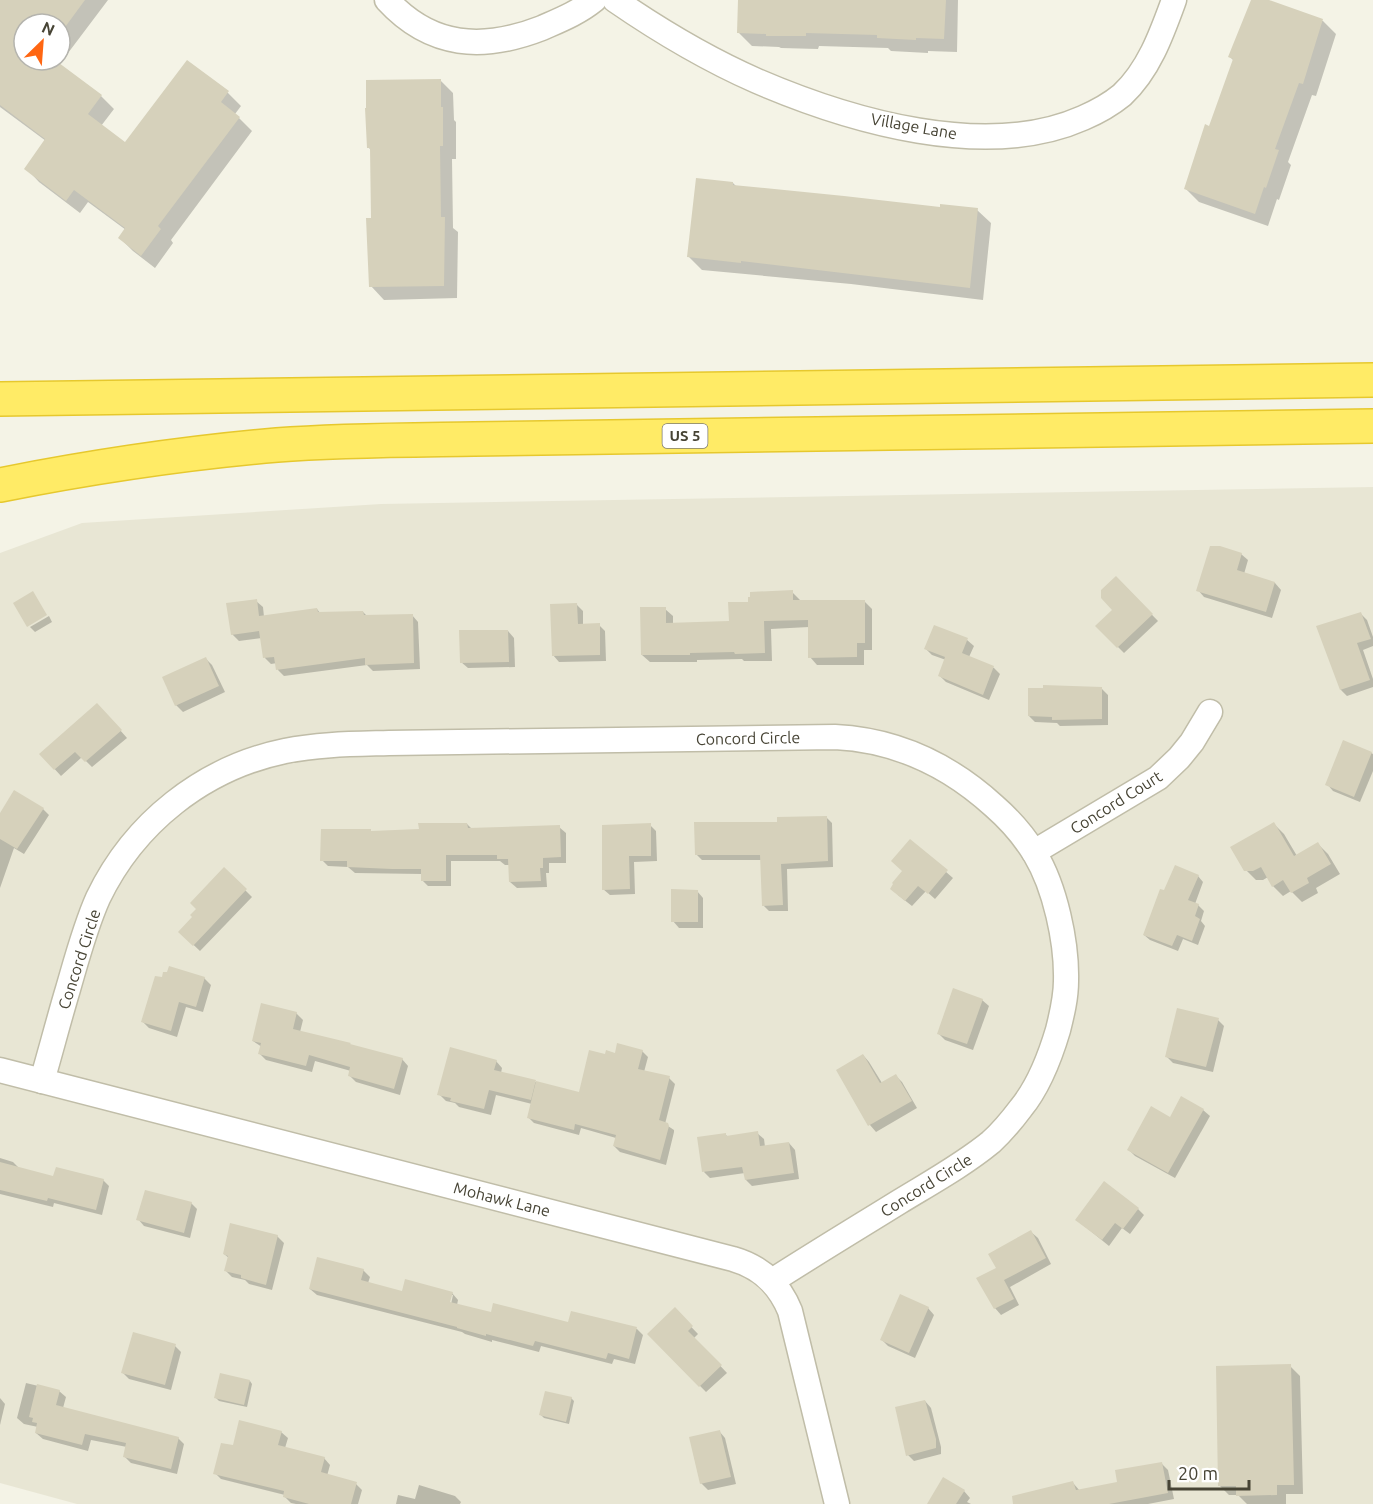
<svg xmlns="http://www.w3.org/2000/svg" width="1373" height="1504" font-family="Ubuntu,sans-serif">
  <rect width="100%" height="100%" fill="#f4f3e6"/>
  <!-- residential -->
  <polygon fill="#e8e6d4" points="1373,487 1373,1504 77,1504 0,1483 0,553 82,523 381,504"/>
  <!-- shadow -->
  <g fill="#0003" fill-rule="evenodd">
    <path d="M1,0h107l-49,65 42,31 13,13 -13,17 24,18 62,-82 41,31 13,13 -6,8 17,17 -81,109 2,3 -18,25 -22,-17 -13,-13 6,-8 -38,-28 -8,11 -41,-31 -13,-14 20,-27 -46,-34zM24,24h36v36h-36z"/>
    <polygon points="740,0 958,0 957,52 928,51 928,53 891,51 888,48 819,46 818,49 781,48 779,47 752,46 739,33"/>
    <polygon points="1252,0 1264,0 1323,21 1336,34 1316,96 1312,95 1288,162 1291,165 1279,200 1277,199 1268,226 1199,202 1186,189 1210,128 1234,61 1230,57"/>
    <polygon points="440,80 453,93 454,120 456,122 456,159 452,159 453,228 458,232 457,298 384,300 371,286 372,220 371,150 368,147"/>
    <polygon points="733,183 736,186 941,209 977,210 991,223 983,300 851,284 702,270 689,257"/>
    <polygon points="1241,554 1248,560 1244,574 1275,583 1281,590 1272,618 1204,597 1198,590"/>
    <polygon points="1116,578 1158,621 1124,653 1097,626 1114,610"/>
    <polygon points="792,592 800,600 800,601 864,601 872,609 872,650 864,650 864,665 817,665 810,657 809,627 771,629 772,661 744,661 742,659 697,660 697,662 650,662 642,655 665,609 673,616 673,624 730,622 750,603"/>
    <polygon points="256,601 263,607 264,617 317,609 320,613 363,612 367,616 412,615 418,622 420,669 373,671 367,665 284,676 278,670 277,663 271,664 265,658 262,638 239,641 232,634"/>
    <polygon points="577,605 583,611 583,625 599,625 605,631 606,661 559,662 553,655"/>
    <polygon points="1361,614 1367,620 1373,637 1373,646 1363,650 1373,679 1373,687 1347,696 1341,690 1318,627"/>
    <polygon points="49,616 52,622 35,632 30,627"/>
    <polygon points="935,627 967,640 974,646 969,657 994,668 1000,674 989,700 946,682 940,676 946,660 932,655 926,649"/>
    <polygon points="508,631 514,638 515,667 468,668 461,662"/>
    <polygon points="206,659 212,665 225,692 183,712 176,705"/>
    <polygon points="1102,689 1108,695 1108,725 1060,726 1057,723 1035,722 1029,716"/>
    <polygon points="104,712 127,738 92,767 82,757 61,776 41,754"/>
    <polygon points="1371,753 1373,754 1373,771 1360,802 1333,791 1327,784"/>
    <polygon points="43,809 49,815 24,854 14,848 0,888 0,816"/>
    <polygon points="826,817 832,823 833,867 787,869 788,911 769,911 763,905 762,860 702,860 696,854 779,824"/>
    <polygon points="467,824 472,829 559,827 566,833 566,863 549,863 549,873 546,873 547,887 517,888 510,882 510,865 505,865 500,861 451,861 451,886 428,886 422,880 422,874 355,873 348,867 328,866 322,860 372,832 420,831"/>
    <polygon points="1274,824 1284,834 1297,856 1318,844 1328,854 1340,874 1316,888 1318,893 1302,902 1291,891 1283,896 1273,886 1268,877 1263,880 1256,880 1246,870"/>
    <polygon points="650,825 656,831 657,861 634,862 635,894 610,895 603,889"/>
    <polygon points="910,841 953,878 935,899 926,891 912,906 898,895"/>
    <polygon points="224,869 252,897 200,951 180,932 194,917"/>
    <polygon points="1198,876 1203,882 1195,904 1198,905 1204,911 1201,921 1205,926 1198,945 1183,939 1178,951 1150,940 1144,935 1165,892"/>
    <polygon points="697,891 703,898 703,928 679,928 673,921"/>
    <polygon points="204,978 211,985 203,1012 186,1007 177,1037 149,1028 143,1022"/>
    <polygon points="982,1000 989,1006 973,1050 945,1040 939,1034"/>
    <polygon points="296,1013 303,1020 300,1032 402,1059 408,1066 400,1095 356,1082 349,1075 351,1071 315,1061 312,1072 266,1060 260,1054 262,1047 253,1041"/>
    <polygon points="1218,1020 1224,1026 1213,1072 1173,1063 1166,1056"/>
    <polygon points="642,1051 648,1057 644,1072 669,1078 675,1084 665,1124 674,1130 674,1132 666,1165 620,1152 614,1146 616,1138 581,1128 579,1135 534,1123 528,1117 532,1104 496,1095 491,1115 459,1107 455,1103 446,1101 439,1094 496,1061 502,1068 501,1073 580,1094 606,1056"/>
    <polygon points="863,1055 869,1062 882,1083 896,1076 902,1082 917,1108 876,1132 870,1125 838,1070"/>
    <polygon points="1203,1110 1210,1116 1175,1178 1135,1156 1129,1150 1171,1119"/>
    <polygon points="757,1133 764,1139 765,1147 789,1143 795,1150 799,1179 752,1186 746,1180 745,1173 710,1178 704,1172 725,1134 728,1137"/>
    <polygon points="0,1158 13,1162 20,1169 54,1178 103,1180 109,1186 102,1215 54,1203 53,1207 0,1194"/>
    <polygon points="191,1203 197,1209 190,1238 144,1226 138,1219"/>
    <polygon points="1138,1209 1144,1215 1130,1234 1122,1228 1109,1246 1077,1220"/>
    <polygon points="1031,1232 1038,1238 1051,1264 1010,1287 1019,1305 1001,1315 995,1308 978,1279 998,1268"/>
    <polygon points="277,1236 284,1243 272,1290 249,1284 245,1280 232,1277 226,1271 229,1258 224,1254"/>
    <path d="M363,1270l7,7 -2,6 35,10h49l6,7 -1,5 35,9 77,10 3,-11 65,16 6,6 -8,29 -21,-5 -2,5 -71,-18 -2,6 -47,-12v2l-27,-8 -3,-2 -145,-37 -7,-6zM450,1295h3l-3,14z"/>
    <polygon points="928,1308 934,1315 915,1358 888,1346 881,1339"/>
    <polygon points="675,1310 698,1334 694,1338 727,1373 706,1392 649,1334"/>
    <polygon points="175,1346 181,1352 171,1390 129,1379 123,1373"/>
    <polygon points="1290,1366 1300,1376 1303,1494 1286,1494 1286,1504 1247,1504 1238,1495 1229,1495 1219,1485"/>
    <polygon points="250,1381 252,1384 247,1407 219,1401 216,1398"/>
    <polygon points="26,1383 59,1391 66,1397 63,1408 178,1438 184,1444 177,1474 131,1463 124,1456 127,1447 91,1440 88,1451 43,1439 36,1433 38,1427 24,1424 17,1418"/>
    <polygon points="0,1398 5,1404 0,1425"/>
    <polygon points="571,1398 574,1401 569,1424 544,1418 541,1415"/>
    <polygon points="925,1401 931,1408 941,1447 941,1454 914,1461 908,1455"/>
    <polygon points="719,1431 725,1438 736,1484 708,1490 701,1483"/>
    <polygon points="281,1432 288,1438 285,1448 324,1458 330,1465 327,1476 356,1484 362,1490 358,1504 296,1504 291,1503 284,1496 285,1495 221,1479 215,1473 235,1447"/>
    <polygon points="1162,1464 1168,1470 1174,1499 1148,1504 1030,1504 1073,1483 1080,1491 1119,1483"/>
    <polygon points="419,1485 455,1496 461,1502 460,1504 396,1504 398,1495 415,1499"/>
    <polygon points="964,1491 970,1498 967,1502 971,1504 928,1504"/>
  </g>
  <!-- building -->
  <g fill="#d6d1bb">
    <polygon points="0,0 85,0 60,34 60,24 24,24 24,60 55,60 102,95 88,114 125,142 187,60 229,91 221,102 240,117 158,226 161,229 141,256 118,238 125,228 74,190 66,201 24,169 45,139 0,105"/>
    <polygon points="738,0 946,0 944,39 916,38 916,40 877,38 877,35 806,33 806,36 766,36 766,34 737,33"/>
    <polygon points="1251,0 1269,0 1323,19 1303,84 1299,83 1275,149 1279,150 1266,188 1264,187 1255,214 1184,189 1205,124 1209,126 1233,59 1228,57"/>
    <polygon points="441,79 441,107 443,107 443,146 440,146 441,217 445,217 444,286 369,287 366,218 371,218 370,148 367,148 365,108 366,108 366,80"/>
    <polygon points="696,178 733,182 733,185 844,196 940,207 940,204 978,208 970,288 741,261 741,263 687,257"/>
    <polygon points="1210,546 1220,546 1242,553 1237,570 1275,582 1266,612 1196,591"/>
    <polygon points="1116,576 1153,614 1117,648 1095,626 1112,610 1101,598 1101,590"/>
    <polygon points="793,590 793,600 865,600 865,643 857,643 857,657 808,658 808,620 764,621 765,653 735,654 734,652 690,653 690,655 641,655 640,607 666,607 666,623 729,621 728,602 748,602 748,597 750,597 750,592"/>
    <polygon points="33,591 47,615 27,627 13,603"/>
    <polygon points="257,599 259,616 317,608 318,612 363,611 364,615 413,614 414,663 365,665 365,658 276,670 274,657 263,658 259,631 231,635 226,603"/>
    <polygon points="577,603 578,624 600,623 600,655 552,656 550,604"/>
    <polygon points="1361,612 1371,639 1357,643 1370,680 1340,690 1316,626"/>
    <polygon points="934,625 968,638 962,653 994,666 983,695 938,676 945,657 924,649"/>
    <polygon points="459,630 508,630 509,662 460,663"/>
    <polygon points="206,657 219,686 175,706 162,677"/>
    <polygon points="1043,685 1102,687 1102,719 1052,720 1052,717 1028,716 1028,688 1043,688"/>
    <polygon points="97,703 122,730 85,762 75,752 54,770 39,754"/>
    <polygon points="1343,740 1372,752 1354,797 1325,785"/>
    <polygon points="14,790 44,808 17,849 0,839 0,813"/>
    <polygon points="827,816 828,861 781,864 783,905 762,906 760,855 695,855 694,822 777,822 777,817"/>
    <polygon points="1274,822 1294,856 1318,842 1331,864 1307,878 1309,883 1291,893 1283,880 1272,887 1261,867 1253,871 1244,871 1230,847"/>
    <polygon points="418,823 467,823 468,828 560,825 561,857 543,858 543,868 540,868 541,881 509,882 508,859 497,859 497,855 446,855 446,881 421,881 421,869 392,869 347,867 347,861 320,861 321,829 371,829 371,831 419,829"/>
    <polygon points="651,823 651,856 629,856 630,889 602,890 602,825"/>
    <polygon points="910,839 948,870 928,894 918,886 905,901 890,889 893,884 892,883 902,871 891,861"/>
    <polygon points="1175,865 1199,875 1188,900 1199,904 1195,916 1200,919 1192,941 1177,935 1172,946 1143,935 1160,889 1164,890"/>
    <polygon points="224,867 247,889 193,946 178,932 192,917 190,915 196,909 190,903"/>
    <polygon points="671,889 698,890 698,922 671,922"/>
    <polygon points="169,966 205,977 196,1007 179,1002 171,1031 141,1022 155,976 162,977 163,972 167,972"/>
    <polygon points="953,988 983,999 967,1044 937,1034"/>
    <polygon points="261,1003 297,1012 293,1029 351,1043 350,1044 403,1058 394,1089 348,1076 350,1067 309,1055 306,1066 258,1054 261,1043 252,1041"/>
    <polygon points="1177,1008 1219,1018 1206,1067 1165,1057"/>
    <polygon points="617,1043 643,1050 638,1069 670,1076 659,1120 668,1123 669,1126 660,1160 613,1146 616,1135 575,1124 574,1130 527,1118 536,1081 579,1092 589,1050 605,1054 606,1050 615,1053"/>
    <polygon points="450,1047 497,1060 494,1070 536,1080 531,1100 489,1090 484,1109 450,1101 451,1098 437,1095"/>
    <polygon points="863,1054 880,1083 896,1074 912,1101 868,1126 836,1070"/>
    <polygon points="1181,1096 1204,1109 1168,1173 1127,1150 1151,1106 1170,1117"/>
    <polygon points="758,1131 760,1146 789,1142 794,1173 745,1180 742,1167 702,1172 697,1137 726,1133 726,1136"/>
    <polygon points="0,1162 53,1176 56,1167 104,1179 96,1210 48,1198 47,1201 0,1190"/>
    <polygon points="1104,1181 1139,1208 1123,1229 1115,1223 1102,1240 1075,1220"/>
    <polygon points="145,1190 192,1202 184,1233 136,1220"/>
    <polygon points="230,1223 278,1235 266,1285 241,1278 241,1275 224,1271 228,1256 223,1254"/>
    <polygon points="1031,1230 1046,1258 1004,1280 1014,1299 994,1309 976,1278 996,1268 988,1254"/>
    <polygon points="317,1257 364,1269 361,1280 402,1291 405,1279 453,1292 450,1302 491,1312 493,1303 568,1322 571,1311 637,1327 629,1359 608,1353 606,1359 535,1341 533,1346 486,1334 486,1336 457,1328 457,1327 309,1289"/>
    <polygon points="900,1294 929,1307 909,1353 880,1340"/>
    <polygon points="675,1307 693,1326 688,1331 722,1365 699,1387 647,1334"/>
    <polygon points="133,1332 176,1344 165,1385 121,1373"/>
    <polygon points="1291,1364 1294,1485 1277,1485 1277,1495 1236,1496 1236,1486 1218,1486 1216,1366"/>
    <polygon points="220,1373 250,1380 244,1405 214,1398"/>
    <polygon points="37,1384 60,1390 56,1405 179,1437 171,1469 123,1457 126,1443 85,1434 82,1445 35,1433 37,1423 32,1422 33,1418 29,1417"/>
    <polygon points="545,1391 572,1397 566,1422 539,1415"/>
    <polygon points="925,1400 936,1439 936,1448 906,1456 895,1407"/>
    <polygon points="239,1420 282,1431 278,1445 325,1457 321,1472 357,1482 351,1504 309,1504 283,1497 284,1491 213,1474 221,1443 233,1445"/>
    <polygon points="720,1430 731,1477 700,1484 689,1437"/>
    <polygon points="1162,1462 1168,1493 1109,1504 1013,1504 1012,1496 1073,1481 1076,1490 1117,1482 1115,1470"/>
    <polygon points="943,1477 965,1490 956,1504 927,1504"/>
  </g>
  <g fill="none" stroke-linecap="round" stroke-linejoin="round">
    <defs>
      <g id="minor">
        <path d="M387,0c44,48 96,51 155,28 18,-8 36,-15 52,-28"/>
        <path d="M615,0c45,31 92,59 142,81 93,40 229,80 326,37 14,-6 28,-14 39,-23 27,-25 40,-62 52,-95"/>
        <polyline points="1034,852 1158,778 1179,758 1192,742 1210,712"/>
        <path d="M0,1070l733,189c28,8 46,25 57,52l47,193"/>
        <path d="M42,1081c9,-31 17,-62 26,-92 9,-31 17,-62 30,-91 36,-75 105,-130 187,-147 34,-7 69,-7 104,-8l446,-6c61,3 114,28 159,69 16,14 30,30 41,48 20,33 32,88 31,127 0,17 -4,33 -8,49 -8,27 -19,56 -37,78 -9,12 -19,24 -30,34 -28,23 -61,41 -92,60 -42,26 -85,52 -127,79"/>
      </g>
      <g id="motorway">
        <polyline points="0,399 1373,380"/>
        <path d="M0,485c91,-18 184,-32 277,-40 65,-5 131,-5 197,-6l899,-13"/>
      </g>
    </defs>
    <!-- minor casing -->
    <use href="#minor" stroke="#c0bda8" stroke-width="27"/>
    <!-- motorway casing -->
    <use href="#motorway" stroke="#e6c82e" stroke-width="36"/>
    <!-- minor -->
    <use href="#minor" stroke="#fff" stroke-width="24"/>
    <!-- motorway -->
    <use href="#motorway" stroke="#ffeb66" stroke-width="33"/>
  </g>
  <g text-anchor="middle" stroke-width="4.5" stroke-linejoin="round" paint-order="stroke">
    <!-- shield labels -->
    <rect fill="#fff" stroke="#7e7c72" stroke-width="1.5" x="662.5" y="424" width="45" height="24" rx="4.5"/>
    <g font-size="15" font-weight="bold" fill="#474435">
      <text x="685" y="441">US 5</text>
    </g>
    <!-- street labels -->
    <g font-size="16" fill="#474435" stroke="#fff">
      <text transform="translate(914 126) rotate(10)" y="6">Village Lane</text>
      <text transform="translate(748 738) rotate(-1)" y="6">Concord Circle</text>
      <text transform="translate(1116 802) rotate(-32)" y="6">Concord Court</text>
      <text transform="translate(79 959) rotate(-72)" y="6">Concord Circle</text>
      <text transform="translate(926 1185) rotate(-32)" y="6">Concord Circle</text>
      <text transform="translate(502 1199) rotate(14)" y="6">Mohawk Lane</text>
    </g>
  </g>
  <!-- north arrow -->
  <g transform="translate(42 42) rotate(25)"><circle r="28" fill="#ffffff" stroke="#b5b4ae" stroke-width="1.5"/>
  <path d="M0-4.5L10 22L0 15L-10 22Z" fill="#ff6612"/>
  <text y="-9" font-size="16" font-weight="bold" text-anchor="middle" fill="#474435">N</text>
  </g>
  <!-- scale -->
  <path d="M1169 1480v9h80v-9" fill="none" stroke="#474435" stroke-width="3"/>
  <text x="1178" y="1480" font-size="18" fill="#474435" stroke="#ffffff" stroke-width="4.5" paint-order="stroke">20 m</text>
</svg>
